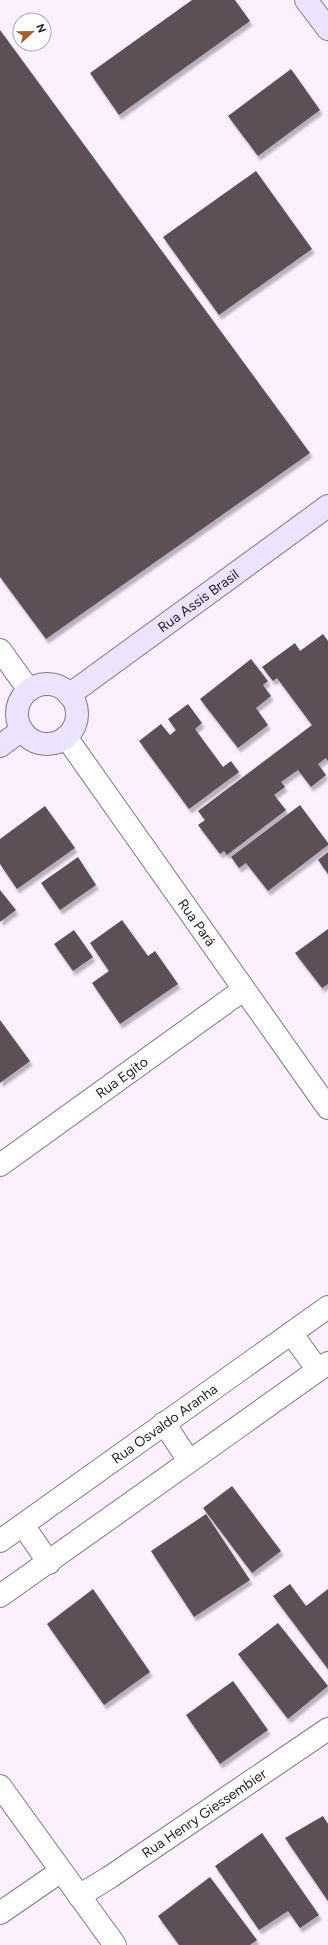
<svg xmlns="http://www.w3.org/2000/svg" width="328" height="1945" font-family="Figtree,sans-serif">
  <defs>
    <filter id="shadow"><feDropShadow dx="2.5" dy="4.5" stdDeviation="1" flood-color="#0004"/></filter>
  </defs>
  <rect width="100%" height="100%" fill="#fbf0fe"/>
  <!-- building -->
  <g fill="#5b4f57" filter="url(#shadow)">
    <polygon points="192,0 235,0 250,21 119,115 90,73"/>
    <polygon points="0,30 310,453 46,639 0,577"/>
    <polygon points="291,69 320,110 258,156 228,116"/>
    <polygon points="256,171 312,249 219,315 163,237"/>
    <polygon points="323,634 328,641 328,761 326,758 318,764 326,775 311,787 298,770 281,782 285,787 274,795 286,810 227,855 224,851 220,854 198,825 205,820 198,811 312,725 277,678 273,681 262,667 295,643 300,651"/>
    <polygon points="251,659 268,681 263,685 271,696 256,708 268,725 238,748 200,699"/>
    <polygon points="188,704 202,723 195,729 223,767 231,761 239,772 189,809 139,741 161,724 170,735 176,730 168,719"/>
    <polygon points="300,805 328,843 328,845 268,891 246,863 239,868 231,857"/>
    <polygon points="45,806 75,848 17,889 0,864 0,839"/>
    <polygon points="328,852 328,874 318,860"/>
    <polygon points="78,857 96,885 60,910 41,883"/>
    <polygon points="0,890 16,910 0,922"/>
    <polygon points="122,920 148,956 155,951 178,984 120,1024 92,983 109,971 90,943"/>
    <polygon points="328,929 328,984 322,988 295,953"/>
    <polygon points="74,930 93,957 73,971 54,944"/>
    <polygon points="0,1020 30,1061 0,1083"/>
    <polygon points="232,1486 281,1551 252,1573 203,1508"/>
    <polygon points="206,1514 250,1580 194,1617 151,1551"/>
    <polygon points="290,1584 306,1606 328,1589 328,1669 273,1596"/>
    <polygon points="93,1589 150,1672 104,1705 47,1624"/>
    <polygon points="278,1623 328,1686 288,1719 238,1654"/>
    <polygon points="233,1681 268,1730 220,1764 186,1715"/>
    <polygon points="323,1816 328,1824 328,1901 285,1838"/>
    <polygon points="262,1833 319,1915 300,1928 288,1911 259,1930 215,1866"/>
    <polygon points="210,1877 257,1940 250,1945 179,1945 158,1916"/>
  </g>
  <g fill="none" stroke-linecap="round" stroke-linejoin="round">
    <defs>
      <g id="street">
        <polyline points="0,650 29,690"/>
        <path id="s1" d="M66,737l262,371"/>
        <path id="s2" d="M0,1165l243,-175"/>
        <polyline points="291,1333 318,1370"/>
        <polyline points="164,1423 189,1461"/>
        <polyline points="23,1525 49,1563"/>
        <path id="s3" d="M0,1541l328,-234"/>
        <polyline points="0,1596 328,1363"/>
        <polyline points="0,1786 115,1945"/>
        <path id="s4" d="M79,1896l31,-19 218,-148"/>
        <polyline points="0,1913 61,1871"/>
      </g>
      <g id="secondary">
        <polyline points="306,0 328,29"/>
        <circle cx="47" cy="714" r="30"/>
        <path id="s5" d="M69,695l259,-189"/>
        <polyline points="0,746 22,730"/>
      </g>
    </defs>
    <!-- street casing -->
    <use href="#street" stroke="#817784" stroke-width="24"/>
    <!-- secondary casing -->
    <use href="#secondary" stroke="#817784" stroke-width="24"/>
    <!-- street -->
    <use href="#street" stroke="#fff" stroke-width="22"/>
    <!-- secondary -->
    <use href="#secondary" stroke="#ece4fe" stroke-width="22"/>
  </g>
  <g text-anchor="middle" stroke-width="4" stroke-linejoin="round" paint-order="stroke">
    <!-- street labels -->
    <g font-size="14" fill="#201d21" stroke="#fff">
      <text dy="5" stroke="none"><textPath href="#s5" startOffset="160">Rua Assis Brasil</textPath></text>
      <text dy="5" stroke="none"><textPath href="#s1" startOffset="227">Rua Pará</textPath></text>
      <text dy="5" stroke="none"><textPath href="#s2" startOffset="150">Rua Egito</textPath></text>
      <text dy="5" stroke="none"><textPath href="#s3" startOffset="202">Rua Osvaldo Aranha</textPath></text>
      <text dy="5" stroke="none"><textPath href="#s4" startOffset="150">Rua Henry Giessembier</textPath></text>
    </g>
  </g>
  <!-- north arrow -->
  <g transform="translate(32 32) rotate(68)"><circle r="19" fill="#ffffff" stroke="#a6a5a6"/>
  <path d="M0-3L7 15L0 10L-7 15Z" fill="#a46130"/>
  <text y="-6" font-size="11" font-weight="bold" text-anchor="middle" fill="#201d21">N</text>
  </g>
</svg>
